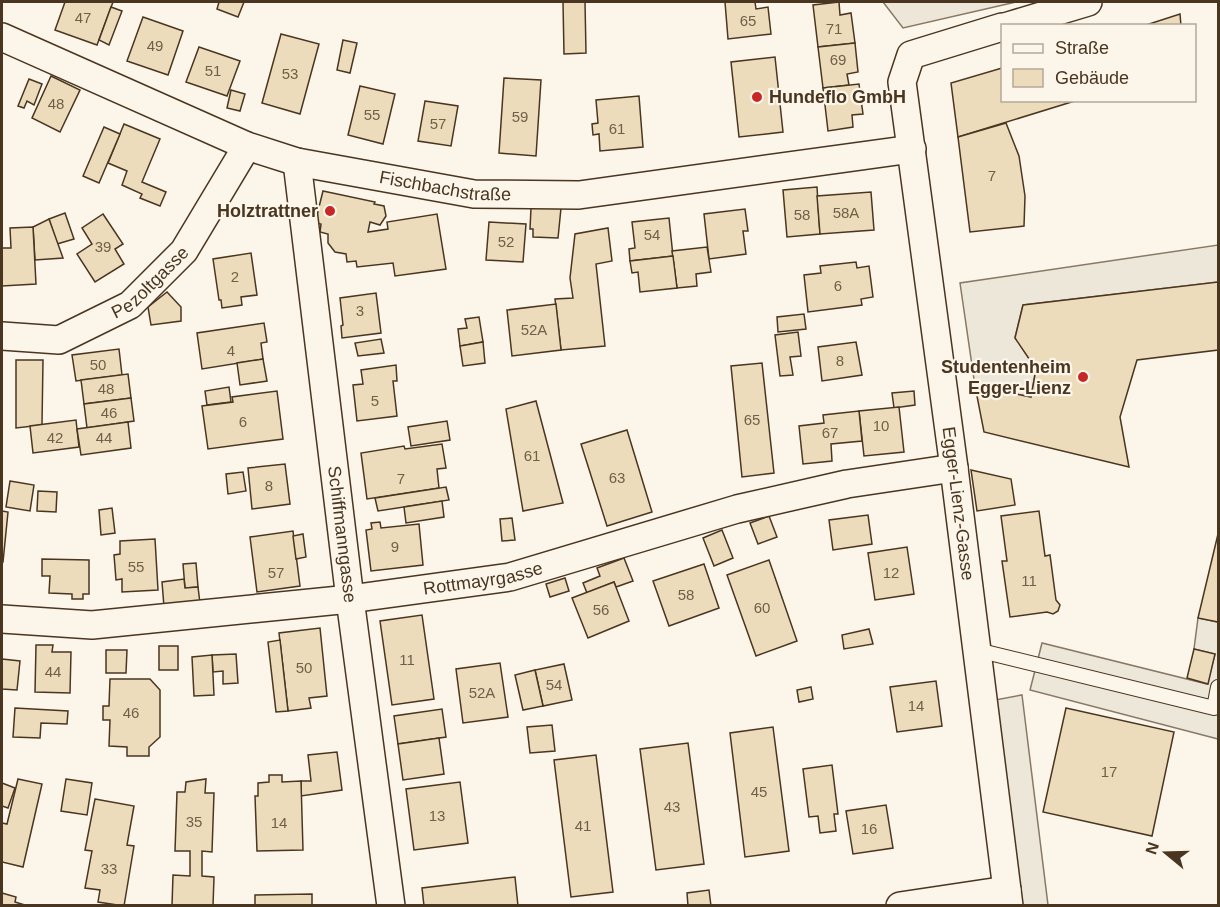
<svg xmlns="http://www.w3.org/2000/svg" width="1220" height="907" font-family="Helvetica,sans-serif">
  <rect width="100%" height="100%" fill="#fbf6e9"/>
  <!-- green -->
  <polygon fill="#ede6d9" stroke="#887966" stroke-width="1.5" points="883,2 1016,2 903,28"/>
  <!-- parking -->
  <g fill="#ede7d9" stroke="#887966" stroke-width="1.5">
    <polygon points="1218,245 1218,282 1023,305 1015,337 1036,369 1031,397 975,386 960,283"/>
    <polygon points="1198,618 1218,622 1218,739 1030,690 1042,643 1207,684 1215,654 1194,649"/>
    <polygon points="1022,695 1048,905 1009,905 984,702"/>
  </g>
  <!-- building -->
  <g fill="#ecdcbc" stroke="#4a3520" stroke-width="1.5">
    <polygon points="65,2 113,2 97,45 55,30"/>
    <polygon points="219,2 244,2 238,17 217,9"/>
    <polygon points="563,2 585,2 586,53 564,54"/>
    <polygon points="725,2 755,2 756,9 768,7 771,34 728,39"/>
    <polygon points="839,2 840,15 851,13 855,43 818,47 813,5"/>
    <polygon points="111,7 122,11 109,45 99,40"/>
    <polygon points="1180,14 1181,26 1143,26"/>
    <polygon points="143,17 183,31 168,75 127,61"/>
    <polygon points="281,34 319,44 300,114 262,103"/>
    <polygon points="343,40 357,43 350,73 337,70"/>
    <polygon points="855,43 858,72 847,74 849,85 823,88 818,47"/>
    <polygon points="199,47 240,61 227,96 186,82"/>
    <polygon points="775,57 783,132 739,137 731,62"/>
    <polygon points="1002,68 1002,100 1078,100 958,137 951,83"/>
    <polygon points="51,76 80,90 60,132 32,118"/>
    <polygon points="504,78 541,80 536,156 499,153"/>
    <polygon points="29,79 42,84 34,105 27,101 24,108 18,106"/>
    <polygon points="859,84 863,114 852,115 853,127 828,131 823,88"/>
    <polygon points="360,86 395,94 383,144 348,135"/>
    <polygon points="231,90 245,94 240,111 227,108"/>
    <polygon points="639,96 643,147 600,151 599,134 593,135 592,124 598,123 596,100"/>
    <polygon points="425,101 458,106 451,146 418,141"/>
    <polygon points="1006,123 1019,156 1025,196 1024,226 970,232 958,137"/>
    <polygon points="124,124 160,139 142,182 166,192 160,206 140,198 142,194 122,185 127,171 108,163"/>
    <polygon points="104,127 120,134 99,183 83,176"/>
    <polygon points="817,187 820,234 787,237 783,190"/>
    <polygon points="323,191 375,202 374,204 384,206 386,216 380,225 370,222 368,232 388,229 387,222 437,214 446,269 395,276 393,263 357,267 356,261 347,262 346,254 335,252 328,243 328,234 320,232 321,224 315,223"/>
    <polygon points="871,192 874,230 820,234 817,196"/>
    <polygon points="531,208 561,208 558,238 533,237 533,229 530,229"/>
    <polygon points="745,209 748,231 743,231 746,254 709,259 704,214"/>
    <polygon points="65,213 74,239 57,244 49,219"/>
    <polygon points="103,214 123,244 115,249 124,264 95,282 77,254 92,244 82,228"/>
    <polygon points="669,218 673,256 630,261 629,249 635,248 632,222"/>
    <polygon points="49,219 63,258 35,260 33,227"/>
    <polygon points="489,222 526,224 523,262 486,260"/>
    <polygon points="33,227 36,284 2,286 2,248 11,248 10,228"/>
    <polygon points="608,228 612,261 596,264 605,346 561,350 555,299 573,298 570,278 575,234"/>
    <polygon points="707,247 711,272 696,274 697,286 677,288 672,251"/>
    <polygon points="251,253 257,295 241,297 242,305 222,308 221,300 219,300 213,259"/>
    <polygon points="673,256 677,288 640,292 638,272 632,273 630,261"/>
    <polygon points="856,262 857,268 869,266 873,297 861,299 862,305 808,312 804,275 821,273 820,266"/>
    <polygon points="1218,282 1218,350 1137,360 1120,417 1129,467 984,432 975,386 1031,397 1036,369 1015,338 1023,305"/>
    <polygon points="167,292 181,307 181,321 151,325 148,307"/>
    <polygon points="376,293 381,333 342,338 341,326 343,325 340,298"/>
    <polygon points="556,304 561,350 512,356 507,310"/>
    <polygon points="804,314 806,329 778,332 777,317"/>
    <polygon points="479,317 483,342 460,346 458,329 467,328 465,319"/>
    <polygon points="264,323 267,342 261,343 263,359 202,369 197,333"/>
    <polygon points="798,332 801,356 790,357 793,375 780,376 775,335"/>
    <polygon points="381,339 384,353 358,356 355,343"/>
    <polygon points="483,342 485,363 463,366 460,346"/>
    <polygon points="856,342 862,375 822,381 818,347"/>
    <polygon points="119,349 122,375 76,381 72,355"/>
    <polygon points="263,359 267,381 240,385 237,363"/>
    <polygon points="16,360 43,360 42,425 16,428"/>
    <polygon points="762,363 774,473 742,477 731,366"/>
    <polygon points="396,365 397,381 393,381 397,416 357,421 353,385 363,384 361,370"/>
    <polygon points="128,374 131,398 84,404 81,380"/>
    <polygon points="229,387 231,402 207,405 205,391"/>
    <polygon points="277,391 283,439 208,449 202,406 233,402 232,397"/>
    <polygon points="914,391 915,405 894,408 892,393"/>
    <polygon points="131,398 134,421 87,428 84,404"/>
    <polygon points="536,401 563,503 523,511 506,409"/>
    <polygon points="899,407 904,452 864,456 859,411"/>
    <polygon points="859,411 862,441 831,444 832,461 803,464 799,426 824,423 823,415"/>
    <polygon points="76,420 79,447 33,453 30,426"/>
    <polygon points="447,421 450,440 411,446 408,427"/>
    <polygon points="128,422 131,448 81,455 77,429"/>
    <polygon points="627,430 652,512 607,526 581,444"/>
    <polygon points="442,444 446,468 437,469 439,488 367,499 361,453 404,446 405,449"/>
    <polygon points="285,464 290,504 252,509 248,468"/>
    <polygon points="971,470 1011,479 1015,505 977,511"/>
    <polygon points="243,472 246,491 228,494 226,474"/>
    <polygon points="10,481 34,485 30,511 6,507"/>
    <polygon points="446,487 449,500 378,511 375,498"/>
    <polygon points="38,491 57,492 56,512 37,511"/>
    <polygon points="442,501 444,517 406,523 404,507"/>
    <polygon points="112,508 115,533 101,535 99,510"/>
    <polygon points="2,511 8,512 3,562 2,562"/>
    <polygon points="1039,511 1045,556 1050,555 1056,600 1060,605 1058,611 1053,614 1047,612 1010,617 1002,561 1007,561 1001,516"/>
    <polygon points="868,515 872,544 833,550 829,520"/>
    <polygon points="769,516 777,537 758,544 750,523"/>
    <polygon points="512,518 515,540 502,541 500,519"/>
    <polygon points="380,522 381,528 419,524 423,565 371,571 366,530 372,529 371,523"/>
    <polygon points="722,530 733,558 714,566 703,538"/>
    <polygon points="293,531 300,586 257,592 250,537"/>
    <polygon points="303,534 306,557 296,559 293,536"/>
    <polygon points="1218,534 1218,622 1198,618"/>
    <polygon points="155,539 158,590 122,592 122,579 116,580 114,555 120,554 120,541"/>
    <polygon points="907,547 914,594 875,600 868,553"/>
    <polygon points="624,558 633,581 616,587 614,582 587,593 583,583 600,576 597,568"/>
    <polygon points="42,559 89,560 89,594 83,594 83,599 72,599 72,594 49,593 50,576 42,576"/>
    <polygon points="769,560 797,641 756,656 727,575"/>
    <polygon points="196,563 198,587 185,588 183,564"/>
    <polygon points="704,564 719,608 669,626 653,581"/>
    <polygon points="565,578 569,591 550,597 546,584"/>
    <polygon points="184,579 185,588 198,587 200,603 164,607 162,582"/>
    <polygon points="614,582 629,621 588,638 572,598"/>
    <polygon points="422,615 434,699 392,705 380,621"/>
    <polygon points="320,628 327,696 309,698 311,708 288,711 279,633"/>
    <polygon points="869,629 873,644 844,649 842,635"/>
    <polygon points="280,640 288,711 276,712 268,642"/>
    <polygon points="36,645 53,645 52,652 71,652 70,693 35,692"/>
    <rect x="159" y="646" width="19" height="24"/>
    <polygon points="1194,649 1215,654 1208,684 1187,678"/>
    <polygon points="106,650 127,650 126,673 106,673"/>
    <polygon points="236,654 238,683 223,684 223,671 213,672 212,655"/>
    <polygon points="212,655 214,695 194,696 192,657"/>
    <polygon points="2,659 20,661 17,690 2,689"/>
    <polygon points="500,663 508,717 463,723 456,669"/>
    <polygon points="564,664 572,700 543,706 535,670"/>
    <polygon points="535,670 543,706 523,710 515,675"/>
    <polygon points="110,679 150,679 160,690 160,737 149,747 149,756 127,756 127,747 109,746 110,720 103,720 103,706 109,706"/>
    <polygon points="936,681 942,726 897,732 890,687"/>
    <polygon points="811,687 813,699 799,702 797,690"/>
    <polygon points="15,708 68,711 67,724 41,723 40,738 13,737"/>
    <polygon points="1066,708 1174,732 1152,836 1043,812"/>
    <polygon points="442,709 446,737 398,744 394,716"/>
    <polygon points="552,725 555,751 530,753 527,727"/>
    <polygon points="773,727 789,851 745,857 730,733"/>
    <polygon points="439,738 444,774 403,780 398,744"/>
    <polygon points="688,743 704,864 656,870 640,749"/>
    <polygon points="337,752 342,790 301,796 301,781 311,781 308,755"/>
    <polygon points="596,755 613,892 571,897 554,760"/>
    <polygon points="832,765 838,814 834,814 836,831 820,833 818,816 809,817 803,769"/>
    <polygon points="269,775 282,775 282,782 301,781 303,850 257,851 255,796 258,796 258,783 269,782"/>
    <polygon points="18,779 42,784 23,867 2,862 2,823 7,824"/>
    <polygon points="66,779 92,783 87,815 61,811"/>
    <polygon points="206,779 205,793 214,793 212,852 202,851 202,876 214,877 213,906 172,906 173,875 190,876 190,851 175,851 177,792 185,792 186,782"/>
    <polygon points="460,782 468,843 414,850 406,789"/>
    <polygon points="2,783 15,788 8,808 2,806"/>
    <polygon points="95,799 134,806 127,845 134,846 124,906 98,902 100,890 85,888 92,851 85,850"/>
    <polygon points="886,805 893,848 853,854 846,811"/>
    <polygon points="515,877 518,906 424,906 422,888"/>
    <polygon points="709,890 711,906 688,906 687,893"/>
    <polygon points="2,893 16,897 15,902 28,906 2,906"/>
    <polygon points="312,894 312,906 255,906 255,895"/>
  </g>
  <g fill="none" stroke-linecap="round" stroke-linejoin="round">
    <defs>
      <polyline id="lane" points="977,650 1214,708 1218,687"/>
      <g id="street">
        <polyline points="1008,26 1088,2"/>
        <path id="s1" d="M1002,27l-91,28 -9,27 52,386 55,438"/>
        <path id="s2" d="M2,37l245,109 50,16 177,32 105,1 333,-46"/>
        <path id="s3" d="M297,162l53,437 41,307"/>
        <path id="s4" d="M2,336l57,4 71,-35 54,-54 63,-105"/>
        <path id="s5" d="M2,619l90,6 258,-26 160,-22 227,-68 110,-25 107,-16"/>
        <polyline points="900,906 1007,890"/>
      </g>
    </defs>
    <!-- lane casing -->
    <use href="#lane" stroke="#4a3520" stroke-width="16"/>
    <!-- street casing -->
    <use href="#street" stroke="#4a3520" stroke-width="30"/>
    <!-- lane -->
    <use href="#lane" stroke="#fbf6e9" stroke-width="14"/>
    <!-- street -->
    <use href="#street" stroke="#fbf6e9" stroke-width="27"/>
  </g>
  <!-- markers -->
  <g fill="#c62828" stroke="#fbf6e9" stroke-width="2">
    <circle cx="757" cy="97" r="6"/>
    <circle cx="330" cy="211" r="6"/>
    <circle cx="1083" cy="377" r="6"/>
  </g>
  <g text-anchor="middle" stroke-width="4.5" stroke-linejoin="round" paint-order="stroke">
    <!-- number labels -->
    <g font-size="15" fill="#725f47">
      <text x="83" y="23">47</text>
      <text x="748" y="26">65</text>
      <text x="834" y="34">71</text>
      <text x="155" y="51">49</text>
      <text x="838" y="65">69</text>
      <text x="213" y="76">51</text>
      <text x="290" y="79">53</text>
      <text x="56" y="109">48</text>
      <text x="372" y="120">55</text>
      <text x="520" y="122">59</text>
      <text x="438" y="129">57</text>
      <text x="617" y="134">61</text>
      <text x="992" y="181">7</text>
      <text x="846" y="218">58A</text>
      <text x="802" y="220">58</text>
      <text x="652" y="240">54</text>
      <text x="506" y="247">52</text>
      <text x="103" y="252">39</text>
      <text x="235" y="282">2</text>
      <text x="838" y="291">6</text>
      <text x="360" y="316">3</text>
      <text x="534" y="335">52A</text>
      <text x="231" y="356">4</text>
      <text x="840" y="366">8</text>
      <text x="98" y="370">50</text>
      <text x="106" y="394">48</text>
      <text x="375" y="406">5</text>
      <text x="109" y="418">46</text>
      <text x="752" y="425">65</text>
      <text x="243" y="427">6</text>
      <text x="881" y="431">10</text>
      <text x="830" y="438">67</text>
      <text x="55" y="443">42</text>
      <text x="104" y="443">44</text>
      <text x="532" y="461">61</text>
      <text x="617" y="483">63</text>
      <text x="401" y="484">7</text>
      <text x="269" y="491">8</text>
      <text x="395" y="552">9</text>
      <text x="136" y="572">55</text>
      <text x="276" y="578">57</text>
      <text x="891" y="578">12</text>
      <text x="1029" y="586">11</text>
      <text x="686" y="600">58</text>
      <text x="762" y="613">60</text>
      <text x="601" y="615">56</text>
      <text x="407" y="665">11</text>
      <text x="304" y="673">50</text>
      <text x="53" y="677">44</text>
      <text x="554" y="690">54</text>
      <text x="482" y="698">52A</text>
      <text x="916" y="711">14</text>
      <text x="131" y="718">46</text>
      <text x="1109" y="777">17</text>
      <text x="759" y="797">45</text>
      <text x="672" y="812">43</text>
      <text x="437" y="821">13</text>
      <text x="194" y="827">35</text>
      <text x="279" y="828">14</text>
      <text x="583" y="831">41</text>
      <text x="869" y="834">16</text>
      <text x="109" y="874">33</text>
    </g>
    <!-- poi labels -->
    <g font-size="18" font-weight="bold" fill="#4a3520" stroke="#fbf6e9" text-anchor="end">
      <text x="769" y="103" text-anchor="start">Hundeflo GmbH</text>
      <text x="318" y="217">Holztrattner</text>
      <text x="1071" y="373">Studentenheim<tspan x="1071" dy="21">Egger-Lienz</tspan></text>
    </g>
    <!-- street labels -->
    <g font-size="18" fill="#4a3520" stroke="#fbf6e9">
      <text dy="6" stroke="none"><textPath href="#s2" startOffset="471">Fischbachstraße</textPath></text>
      <text dy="6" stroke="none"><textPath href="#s4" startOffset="166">Pezoltgasse</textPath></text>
      <text dy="6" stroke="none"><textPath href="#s1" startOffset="549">Egger-Lienz-Gasse</textPath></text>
      <text dy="6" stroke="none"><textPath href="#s3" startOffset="375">Schiffmanngasse</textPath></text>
      <text dy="6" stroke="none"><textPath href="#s5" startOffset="484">Rottmayrgasse</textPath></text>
    </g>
  </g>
  <!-- border -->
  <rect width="1220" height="907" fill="none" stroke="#4a3520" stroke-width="6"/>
  <!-- legend -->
  <rect x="1001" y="24" width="195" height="78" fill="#fbf6e9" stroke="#b4a999" stroke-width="1.5"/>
  <rect x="1013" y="44" width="30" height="9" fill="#fbf6e9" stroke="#b4a999" stroke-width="1.5"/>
  <text x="1055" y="54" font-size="18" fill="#4a3520">Straße</text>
  <rect x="1013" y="69" width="30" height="18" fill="#ecdcbc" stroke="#b4a999" stroke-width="1.5"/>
  <text x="1055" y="84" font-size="18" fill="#4a3520">Gebäude</text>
  <!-- north arrow -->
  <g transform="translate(1166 853) rotate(289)" stroke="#fbf6e9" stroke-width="4.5" paint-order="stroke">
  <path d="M0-4.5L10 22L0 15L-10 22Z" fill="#4a3520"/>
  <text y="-9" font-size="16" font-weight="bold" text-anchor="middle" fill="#4a3520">N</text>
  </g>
</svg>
